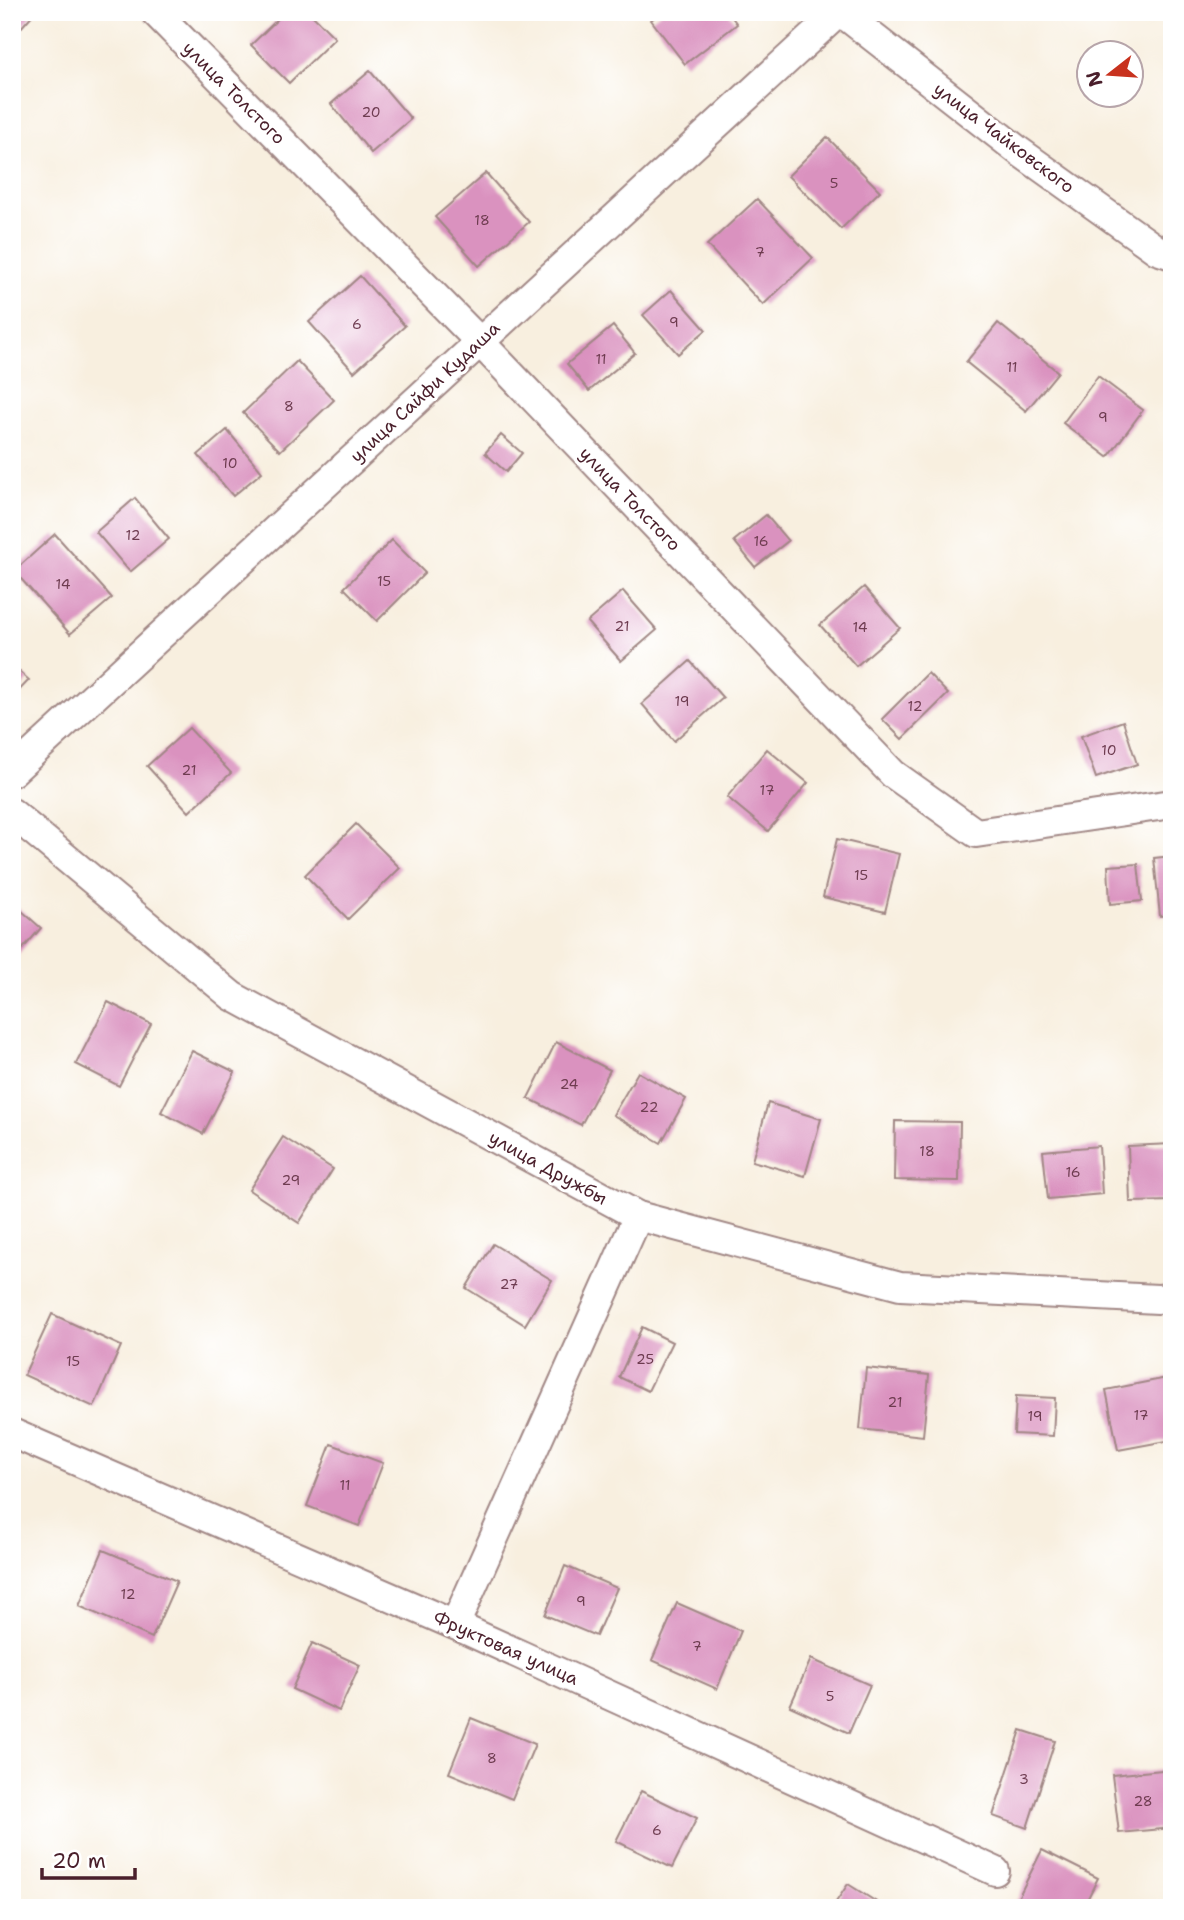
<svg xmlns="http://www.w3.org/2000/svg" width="1184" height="1920" font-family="'Shantell Sans',sans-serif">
  <rect width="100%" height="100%" fill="#fff"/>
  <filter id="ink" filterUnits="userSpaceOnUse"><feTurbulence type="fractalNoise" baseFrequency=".0143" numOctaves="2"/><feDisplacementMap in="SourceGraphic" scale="14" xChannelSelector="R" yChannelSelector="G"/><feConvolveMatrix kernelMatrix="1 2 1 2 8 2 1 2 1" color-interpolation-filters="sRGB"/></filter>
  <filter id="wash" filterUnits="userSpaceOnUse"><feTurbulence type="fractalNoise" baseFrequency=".00686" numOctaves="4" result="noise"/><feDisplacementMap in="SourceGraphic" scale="28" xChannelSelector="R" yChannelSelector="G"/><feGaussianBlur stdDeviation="1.57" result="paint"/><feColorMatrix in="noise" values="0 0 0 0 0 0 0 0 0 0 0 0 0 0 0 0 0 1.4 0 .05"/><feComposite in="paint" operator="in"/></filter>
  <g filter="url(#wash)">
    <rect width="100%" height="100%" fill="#f8efdf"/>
    <g id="blocks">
      <!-- building -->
      <g fill="#da92bf">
        <polygon points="12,12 35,12 12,38"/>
        <polygon points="285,12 309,12 335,38 289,83 251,45"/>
        <polygon points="661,12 728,12 737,24 685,64 651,20"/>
        <polygon points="370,71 411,119 371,153 331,104"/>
        <polygon points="827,137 880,191 841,229 788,176"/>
        <polygon points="486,173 529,222 479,266 435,217"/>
        <polygon points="757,199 813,258 763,305 707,245"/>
        <polygon points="360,276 405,326 354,372 309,322"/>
        <polygon points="671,290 706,330 678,354 643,315"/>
        <polygon points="998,323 1058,372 1026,411 966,362"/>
        <polygon points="613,326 635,353 589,391 567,364"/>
        <polygon points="297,361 334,400 280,451 243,413"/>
        <polygon points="1098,376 1143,410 1108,457 1063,423"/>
        <polygon points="227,430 262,472 233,496 198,455"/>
        <polygon points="501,435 522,453 506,472 485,453"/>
        <polygon points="135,498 169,539 130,572 96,532"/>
        <polygon points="766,515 788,541 755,567 734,541"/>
        <polygon points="55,534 112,598 70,634 14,571"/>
        <polygon points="392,540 425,573 377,621 344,588"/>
        <polygon points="864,587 900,628 856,666 820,625"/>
        <polygon points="623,591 657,630 621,661 587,622"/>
        <polygon points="690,661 723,698 674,741 642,704"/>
        <polygon points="12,665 29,680 12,698"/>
        <polygon points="928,673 948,694 902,739 882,719"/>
        <polygon points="1123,721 1137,764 1096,778 1081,736"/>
        <polygon points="189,728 231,773 189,812 147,766"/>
        <polygon points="767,749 808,783 768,831 727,797"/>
        <polygon points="356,824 400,868 348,919 305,875"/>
        <polygon points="837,839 899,854 885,912 823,897"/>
        <polygon points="1172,856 1172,915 1160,916 1154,858"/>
        <polygon points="1138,864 1142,901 1110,904 1108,866"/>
        <polygon points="12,902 41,928 12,961"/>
        <polygon points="108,1002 151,1024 119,1086 76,1064"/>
        <polygon points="556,1042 610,1070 581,1125 528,1098"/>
        <polygon points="192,1051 235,1072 203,1134 161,1112"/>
        <polygon points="638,1072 686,1099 661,1143 613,1115"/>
        <polygon points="768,1103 821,1119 805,1176 752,1161"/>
        <polygon points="895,1121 960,1122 959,1181 894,1180"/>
        <polygon points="283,1137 333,1169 299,1223 249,1190"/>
        <polygon points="1172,1144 1172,1201 1130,1202 1128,1146"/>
        <polygon points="1099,1146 1102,1194 1048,1199 1043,1151"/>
        <polygon points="493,1244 552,1280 525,1325 466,1288"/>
        <polygon points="52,1314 121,1346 94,1407 24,1375"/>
        <polygon points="642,1327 672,1342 648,1391 619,1377"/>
        <polygon points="866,1368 929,1375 923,1436 860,1429"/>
        <polygon points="1172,1377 1172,1440 1118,1450 1106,1390"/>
        <polygon points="1016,1396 1055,1398 1053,1436 1014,1434"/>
        <polygon points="331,1444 383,1463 359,1526 307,1506"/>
        <polygon points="103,1550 177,1581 152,1638 79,1606"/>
        <polygon points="565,1566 617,1588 596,1636 545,1615"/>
        <polygon points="677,1603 741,1631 717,1689 652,1660"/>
        <polygon points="312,1643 360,1665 339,1711 292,1689"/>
        <polygon points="811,1659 870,1685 849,1733 790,1706"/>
        <polygon points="471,1718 535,1744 512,1799 449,1773"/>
        <polygon points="1021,1730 1055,1741 1027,1828 993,1816"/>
        <polygon points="1172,1769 1172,1828 1119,1833 1112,1775"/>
        <polygon points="641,1791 697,1818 672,1868 616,1841"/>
        <polygon points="1042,1850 1098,1878 1083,1908 1013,1908"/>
        <polygon points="848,1884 886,1908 832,1908"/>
      </g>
    </g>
  </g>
  <g filter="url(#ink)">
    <use href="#blocks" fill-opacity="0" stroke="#a18785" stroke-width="2"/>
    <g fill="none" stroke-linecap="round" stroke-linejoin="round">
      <defs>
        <g id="minor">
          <polyline points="155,12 480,342 893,774 976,833 1172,804"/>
          <polyline points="841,12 1020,152 1157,250 1172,255"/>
          <polyline points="12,772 839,12"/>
          <polyline points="12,813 232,996 638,1216 900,1286 1158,1299 1172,1297"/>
          <polyline points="12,1433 455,1625 995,1871"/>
          <polyline points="455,1625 638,1216"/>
        </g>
      </defs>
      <!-- minor casing -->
      <use href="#minor" stroke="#a18785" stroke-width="32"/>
      <!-- minor -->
      <use href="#minor" stroke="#fff" stroke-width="28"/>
    </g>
  </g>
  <g text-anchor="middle" stroke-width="6" stroke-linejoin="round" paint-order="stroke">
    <!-- number labels -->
    <g font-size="14" fill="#6e3c50">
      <text x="371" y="117">20</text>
      <text x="834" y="188">5</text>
      <text x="482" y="225">18</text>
      <text x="760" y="257">7</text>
      <text x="674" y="327">9</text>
      <text x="357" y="329">6</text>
      <text x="601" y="364">11</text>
      <text x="1012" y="372">11</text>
      <text x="289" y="411">8</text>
      <text x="1103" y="422">9</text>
      <text x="230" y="468">10</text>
      <text x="133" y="540">12</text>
      <text x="761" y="546">16</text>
      <text x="384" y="586">15</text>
      <text x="63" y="589">14</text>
      <text x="622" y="631">21</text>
      <text x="860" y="632">14</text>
      <text x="682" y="706">19</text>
      <text x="915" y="711">12</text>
      <text x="1109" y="755">10</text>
      <text x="189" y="775">21</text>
      <text x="767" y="795">17</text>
      <text x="861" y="880">15</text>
      <text x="569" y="1089">24</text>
      <text x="649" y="1112">22</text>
      <text x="927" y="1156">18</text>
      <text x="1073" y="1177">16</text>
      <text x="291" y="1185">29</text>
      <text x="509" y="1289">27</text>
      <text x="645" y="1364">25</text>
      <text x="73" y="1366">15</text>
      <text x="895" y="1407">21</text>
      <text x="1141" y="1420">17</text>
      <text x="1035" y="1421">19</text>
      <text x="345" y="1490">11</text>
      <text x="128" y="1599">12</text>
      <text x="581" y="1606">9</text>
      <text x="697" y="1651">7</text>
      <text x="830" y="1701">5</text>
      <text x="492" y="1763">8</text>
      <text x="1024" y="1784">3</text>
      <text x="1143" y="1806">28</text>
      <text x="657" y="1835">6</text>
    </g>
    <!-- street labels -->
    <g font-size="18" fill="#4a1f2b" stroke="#fff">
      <text transform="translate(234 93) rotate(45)" y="6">улица Толстого</text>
      <text transform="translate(1004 138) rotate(37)" y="6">улица Чайковского</text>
      <text transform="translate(425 392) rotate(-43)" y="6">улица Сайфи Кудаша</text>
      <text transform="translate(630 499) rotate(46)" y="6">улица Толстого</text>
      <text transform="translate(548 1168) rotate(29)" y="6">улица Дружбы</text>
      <text transform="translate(506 1648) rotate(24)" y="6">Фруктовая улица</text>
    </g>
  </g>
  <!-- margin -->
  <rect width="1184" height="1920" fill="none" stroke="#fff" stroke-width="42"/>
  <!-- north arrow -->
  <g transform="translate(1110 74) rotate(253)"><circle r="33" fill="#ffffff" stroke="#b7a5aa" stroke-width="2"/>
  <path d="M0-5L12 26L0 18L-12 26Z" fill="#c8321e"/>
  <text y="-10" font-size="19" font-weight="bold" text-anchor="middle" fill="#4a1f2b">N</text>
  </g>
  <!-- scale -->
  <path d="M42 1868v10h93v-10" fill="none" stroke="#4a1f2b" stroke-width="3.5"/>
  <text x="52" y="1868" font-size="21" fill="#4a1f2b" stroke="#ffffff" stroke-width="5" paint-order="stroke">20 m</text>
</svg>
